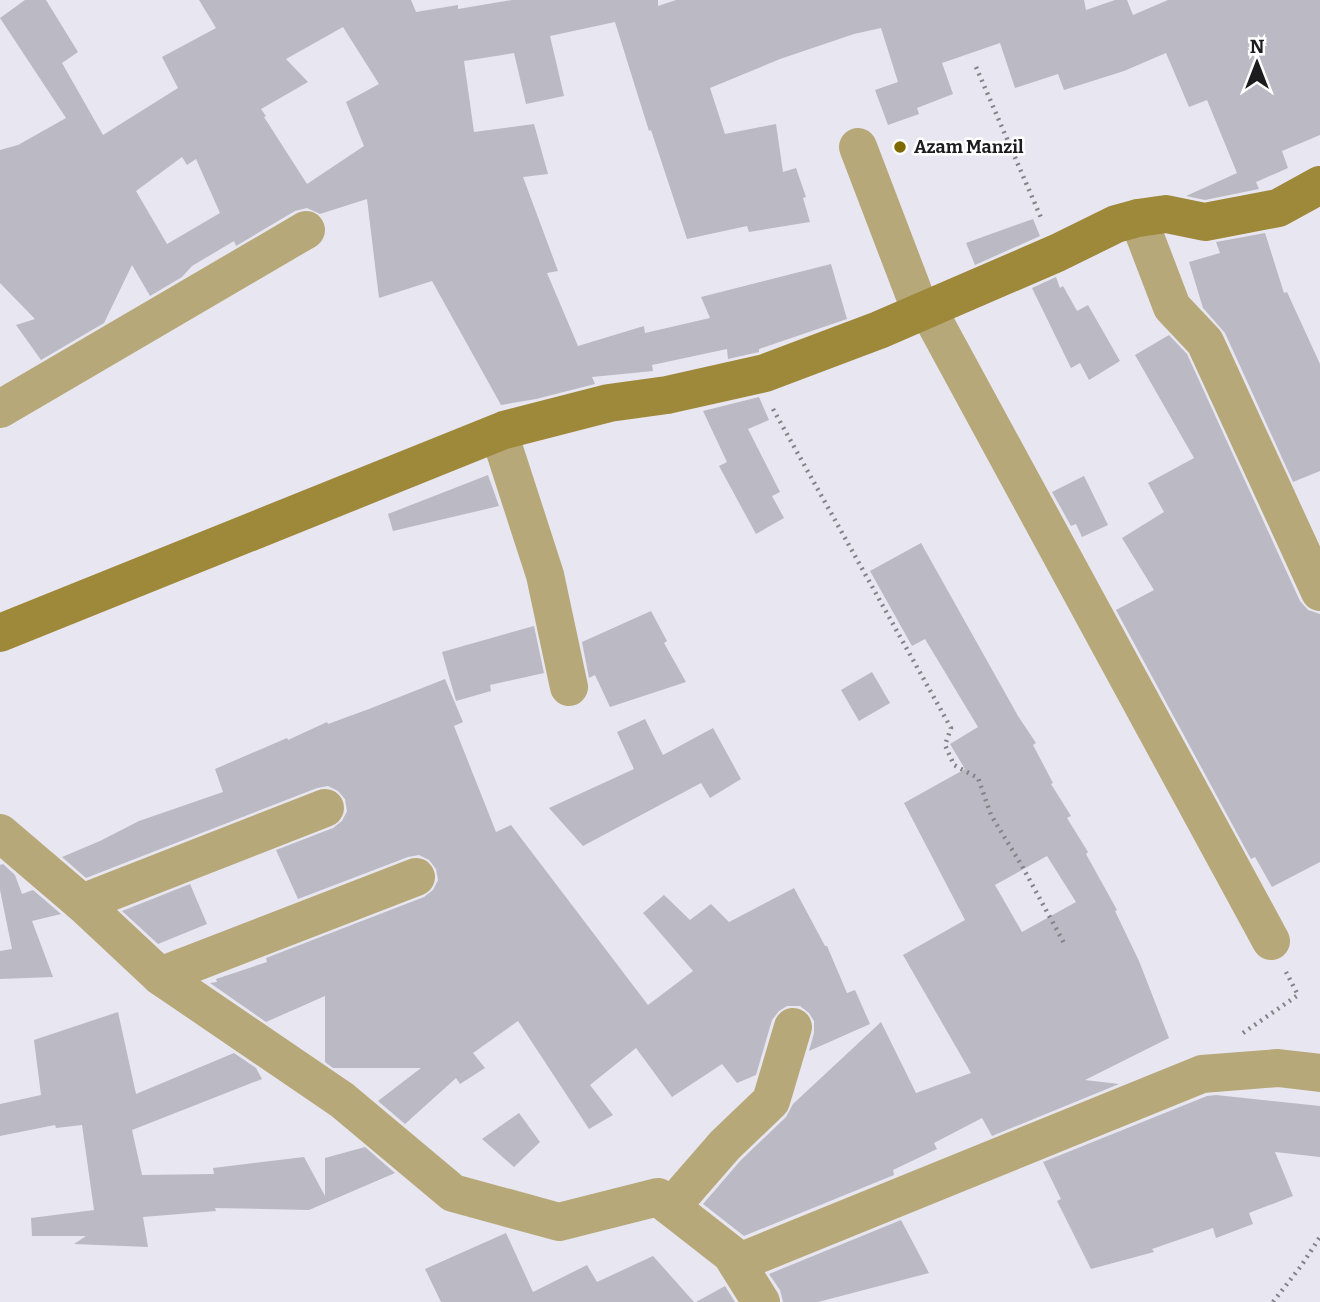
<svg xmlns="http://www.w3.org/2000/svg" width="1320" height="1302" font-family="Bitter,serif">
  <rect width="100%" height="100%" fill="#e8e6f0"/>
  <!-- building -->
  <g fill="#bbb9c3" fill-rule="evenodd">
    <path d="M25,0h21l32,52 -16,11 41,72 75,-47 -16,-31 54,-29 -17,-28h212l5,12 42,-7v4l54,-9h146v6l18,-6h408l2,10 29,-10h12l6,15 35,-15h152v135l-38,16 6,17 -32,14 3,7 -54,11 -19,-4 51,-23 -30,-73 -18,7 -23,-54 -42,18 -60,19 -6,-16 -43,14 -15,-45 -58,20 11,31 -36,14 2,6 -31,11 -13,-35 23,-8 -17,-54 -27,6 -74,25 -70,29 15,46 51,-10 7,48 13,-4 10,29 -3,1 7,24 -61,10 -2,-6 -60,13 -36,-109 -2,1 -34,-109 -65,14 14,60 -38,8 -12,-51 -50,8 10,71 60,-8 14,50 -25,3 35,94 -11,2 31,73 66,-20 1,7 65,-15 -9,-21 130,-33 16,55 -88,30v3l-31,7 -1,-10 -75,16 1,6 -61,6 3,7 -59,15 -35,6 -69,-124 -53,17 -12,-99 -47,15 -13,-6 -12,3 -59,35 -2,-5 -42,25 -10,11 -32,19 -18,-31 -28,58 -63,37 -25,-35 19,-6 -35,-36v-133l18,-5 48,-27 -66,-100zM343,27l36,57 -33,18 18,44 -57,38 -43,-67 2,-1 -5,-7 47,-27 -22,-23zM182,157l5,8 9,-6 24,54 -53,31 -31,-53z"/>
    <polygon points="1033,219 1040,236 975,265 966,243"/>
    <polygon points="1265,233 1284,293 1287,292 1320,364 1320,471 1293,482 1225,333 1203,308 1189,262 1220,253 1216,242"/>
    <polygon points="1056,277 1060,288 1063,286 1077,311 1088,305 1120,361 1089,380 1080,363 1071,368 1032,288"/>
    <polygon points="1169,335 1187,354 1300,601 1308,610 1320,614 1320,862 1272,887 1255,857 1251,859 1116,610 1154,590 1122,538 1164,512 1148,483 1194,458 1135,355"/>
    <polygon points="759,397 769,420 748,429 780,492 772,496 784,518 756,534 719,466 727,462 703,411"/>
    <polygon points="488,475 499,506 393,531 388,514"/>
    <polygon points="1084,476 1108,525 1082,537 1076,524 1071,526 1052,492"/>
    <path d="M921,543l97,173 18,27 -3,2 20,38 -2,1 20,32 -4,2 21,34 -2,2 31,56 -2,1 24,50 30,77 -84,42 34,4 -127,52 -10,-18 -48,25 3,6 -44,21 1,5 -150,61 -41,-32 38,-44 45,-43 7,-13 88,-82 35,71 55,-20 -68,-118 62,-35 -61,-117 61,-34 -15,-25 28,-17 -53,-88 -13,7 -42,-75zM1047,856l29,46 -54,30 -27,-47z"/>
    <polygon points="651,611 667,641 664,643 686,682 610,707 595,675 589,678 582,642"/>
    <polygon points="534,626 544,673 490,685 491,691 456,701 442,652"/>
    <polygon points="872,672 890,703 859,721 841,690"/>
    <polygon points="445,679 463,722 454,726 496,832 511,825 648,1005 693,971 643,913 664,895 690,920 711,904 729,922 794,888 825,946 827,946 847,993 855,990 870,1024 809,1051 814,1033 814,1021 809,1013 800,1006 787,1006 779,1011 772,1020 756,1075 737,1083 722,1064 672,1097 636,1048 590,1085 613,1115 589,1129 518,1021 473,1053 485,1068 460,1084 456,1078 405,1124 378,1101 421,1068 333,1068 325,1062 325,996 266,1022 210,983 217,982 216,979 267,962 266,958 424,897 433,890 438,880 436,869 429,860 419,855 408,857 298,899 276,850 333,828 342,821 347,811 345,799 338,791 328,786 317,788 86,878 62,857 100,841 139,821 223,792 215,769 287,738 288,740 327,722 328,724 369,709"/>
    <polygon points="645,719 663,755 713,728 741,779 710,798 701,783 583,846 549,808 634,769 617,732"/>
    <polygon points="3,864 15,875 22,894 33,890 61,914 32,921 53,977 0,979 0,951 12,949 0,890 0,865"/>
    <polygon points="190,884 207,924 158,944 122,911"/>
    <polygon points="118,1012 136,1094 234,1053 256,1068 262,1079 132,1130 142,1175 214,1174 213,1168 304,1157 325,1196 325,1158 365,1147 395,1173 309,1210 215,1208 216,1211 143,1217 148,1247 74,1244 86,1236 32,1236 31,1218 94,1210 82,1125 56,1128 55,1125 0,1136 0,1104 41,1095 34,1040"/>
    <polygon points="1216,1095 1320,1106 1320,1157 1275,1152 1293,1196 1249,1213 1253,1224 1216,1238 1213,1228 1152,1249 1154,1252 1091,1269 1057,1201 1061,1199 1043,1162 1207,1096"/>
    <polygon points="519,1113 540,1142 514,1167 482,1139"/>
    <polygon points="901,1220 929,1273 818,1302 783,1302 780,1290 769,1274"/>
    <polygon points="506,1233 533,1292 587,1265 597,1282 653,1256 694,1302 441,1302 425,1269"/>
    <polygon points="725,1286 735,1302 696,1302"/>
  </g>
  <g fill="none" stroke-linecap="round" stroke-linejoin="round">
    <!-- path -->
    <g stroke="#84838a" stroke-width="4.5" stroke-dasharray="2 5" stroke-linecap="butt">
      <polyline points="976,67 1042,220"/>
      <polyline points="773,409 951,728 945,745 954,765 978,778 991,815 1022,866 1064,943"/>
      <polyline points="1243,1033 1298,995 1286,972"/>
      <polyline points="1273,1302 1301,1266 1320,1237"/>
    </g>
    <!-- street -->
    <g stroke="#b6a878" stroke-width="38">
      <polyline points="858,147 921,312 933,319 1271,941"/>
      <polyline points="1138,218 1172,307 1205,342 1320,592"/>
      <polyline points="0,409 306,230"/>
      <polyline points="499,433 545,575 569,687"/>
      <polyline points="0,833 82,903 160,976 342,1100 453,1193 559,1222 658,1197 731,1254 761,1302"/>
      <polyline points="82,903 325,808"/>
      <polyline points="160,976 416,877"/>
      <polyline points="671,1207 725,1145 771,1101 793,1027"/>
      <polyline points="737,1263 1202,1074 1278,1068 1320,1073"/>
    </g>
    <!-- secondary -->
    <polyline stroke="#9e883a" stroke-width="38" points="0,633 504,430 609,403 667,395 765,373 879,330 1057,253 1116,224 1138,218 1166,214 1205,222 1278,208 1320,185"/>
  </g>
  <!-- markers -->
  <circle fill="#7e6800" stroke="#fff" stroke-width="2.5" cx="900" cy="147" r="7"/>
  <g text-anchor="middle" stroke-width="5" stroke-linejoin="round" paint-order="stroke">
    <!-- poi labels -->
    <g font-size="18" font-weight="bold" fill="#1c1c1f" stroke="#fff" text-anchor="start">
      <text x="914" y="153">Azam Manzil</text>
    </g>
  </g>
  <!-- north arrow -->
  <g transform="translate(1257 63)" stroke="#ffffff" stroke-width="5" paint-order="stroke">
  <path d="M0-5L12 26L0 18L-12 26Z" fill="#1c1c1f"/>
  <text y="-10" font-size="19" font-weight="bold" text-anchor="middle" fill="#1c1c1f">N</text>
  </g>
</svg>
